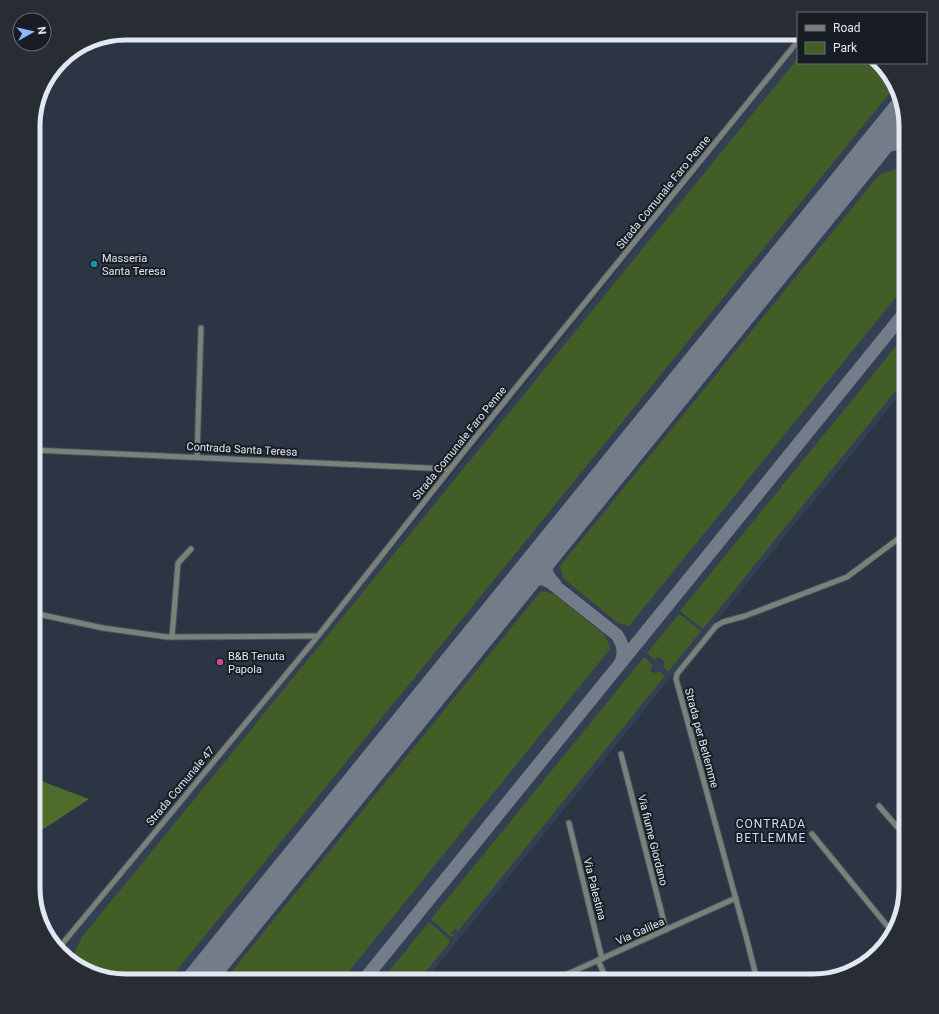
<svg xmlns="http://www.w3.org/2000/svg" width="939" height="1014" font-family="Roboto,sans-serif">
  <rect width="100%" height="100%" fill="#2b3544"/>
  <!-- built -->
  <polygon fill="#334054" points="798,47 798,63 879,63 887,69 906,126 906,387 425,981 126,981 85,972 61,952 402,537"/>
  <!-- green -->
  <g fill="#425d26">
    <polygon points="798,58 798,63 879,63 887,69 893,89 168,981 126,981 85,972 71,960 82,937"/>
    <polygon points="896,169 906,169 906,285 629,626 618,623 563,578 560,566 874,181 882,173"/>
    <polygon points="906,334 906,378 703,629 680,611"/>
    <polygon points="541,591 547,592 554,594 604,634 609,644 610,649 341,981 224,981"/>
    <polygon points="679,614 701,631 668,672 663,667 665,662 659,657 655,660 647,653"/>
    <polygon points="644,657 652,664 652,667 650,670 655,674 659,671 665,676 458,931 455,929 451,933 455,935 451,937 431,919"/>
    <polygon points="429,922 449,939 449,943 418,981 381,981"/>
  </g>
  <!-- forest -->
  <polygon fill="#4e6d2d" points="33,778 89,799 33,836"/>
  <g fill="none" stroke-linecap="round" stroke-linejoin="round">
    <!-- taxiway -->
    <g stroke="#737c88" stroke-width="13">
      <path d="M870,152c11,-8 23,-9 36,-7"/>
      <path d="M554,541c-8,17 -15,28 1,43"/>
      <path d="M513,592c12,-10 22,-18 37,-10l67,53c6,9 8,17 4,27"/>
      <polyline points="363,981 906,311"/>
    </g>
    <!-- runway -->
    <polyline stroke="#737c88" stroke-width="32" points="198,981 902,113"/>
    <defs>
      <g id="minor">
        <polyline points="33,450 450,469"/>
        <polyline points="197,457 201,328"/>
        <polyline points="33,613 103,628 167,637 318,636"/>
        <polyline points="172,637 178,563 191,549"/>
        <polyline points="621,754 666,930"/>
        <polyline points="879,806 906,837"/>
        <polyline points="569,823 602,959"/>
        <polyline points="812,834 893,933"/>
        <polyline points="58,949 318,636 466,449 798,41"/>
        <polyline points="598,960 607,981"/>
        <polyline points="552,981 736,898"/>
        <polyline points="756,981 756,976 747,940 676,679 677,674 716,626 723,622 745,616 847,577 906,533"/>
      </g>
    </defs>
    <!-- minor casing -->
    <use href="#minor" stroke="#485260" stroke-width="7"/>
    <!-- minor -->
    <use href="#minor" stroke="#7a817a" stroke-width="5"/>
  </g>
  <!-- markers -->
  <circle fill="#0f9aa8" stroke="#181d23" stroke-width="1.5" cx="94" cy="264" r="4"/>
  <circle fill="#d1479c" stroke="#181d23" stroke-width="1.5" cx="220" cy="662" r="4"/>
  <g text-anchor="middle" stroke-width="4" stroke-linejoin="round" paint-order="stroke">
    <!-- street labels -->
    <g font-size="11" fill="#e2e8f2" stroke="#181d23">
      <text transform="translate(663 192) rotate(-51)" y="4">Strada Comunale Faro Penne</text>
      <text transform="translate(459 443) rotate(-51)" y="4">Strada Comunale Faro Penne</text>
      <text transform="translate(242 449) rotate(3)" y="4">Contrada Santa Teresa</text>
      <text transform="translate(702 738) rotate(75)" y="4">Strada per Betlemme</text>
      <text transform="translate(180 786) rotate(-50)" y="4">Strada Comunale 47</text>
      <text transform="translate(653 840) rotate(76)" y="4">Via fiume Giordano</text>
      <text transform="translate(595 889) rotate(76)" y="4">Via Palestina</text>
      <text transform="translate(640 931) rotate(-24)" y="4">Via Galilea</text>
    </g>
    <!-- poi labels -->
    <g font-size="11" fill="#e2e8f2" stroke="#181d23" text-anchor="start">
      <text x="102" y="262">Masseria<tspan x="102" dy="13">Santa Teresa</tspan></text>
      <text x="228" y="660">B&amp;B Tenuta<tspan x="228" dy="13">Papola</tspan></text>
    </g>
    <!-- neighbourhood labels -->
    <g font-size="12" letter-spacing="1" fill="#cbdbf5" stroke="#181d23">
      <text x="771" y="828">CONTRADA<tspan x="771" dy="14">BETLEMME</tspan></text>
    </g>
  </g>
  <!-- crop -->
  <path d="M0 0H939V1014H0ZM126 40H813A86 86 0 0 1 899 126V888A86 86 0 0 1 813 974H126A86 86 0 0 1 40 888V126A86 86 0 0 1 126 40Z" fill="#282d34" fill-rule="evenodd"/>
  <path fill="none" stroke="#e2e8f2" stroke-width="5" d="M126 40H813A86 86 0 0 1 899 126V888A86 86 0 0 1 813 974H126A86 86 0 0 1 40 888V126A86 86 0 0 1 126 40Z"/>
  <!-- legend -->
  <rect x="797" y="12" width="130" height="52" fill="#181d23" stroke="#696e76"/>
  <rect x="805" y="25" width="20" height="6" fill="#7a817a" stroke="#696e76"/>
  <text x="833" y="32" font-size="12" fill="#e2e8f2">Road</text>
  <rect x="805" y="42" width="20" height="12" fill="#425d26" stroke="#696e76"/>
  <text x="833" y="52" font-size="12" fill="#e2e8f2">Park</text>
  <!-- north arrow -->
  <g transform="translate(32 32) rotate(82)"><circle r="19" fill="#181d23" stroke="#696e76"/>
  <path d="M0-3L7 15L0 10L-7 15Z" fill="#8fb8fd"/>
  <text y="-6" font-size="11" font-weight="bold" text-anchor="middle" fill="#e2e8f2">N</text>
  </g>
</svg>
